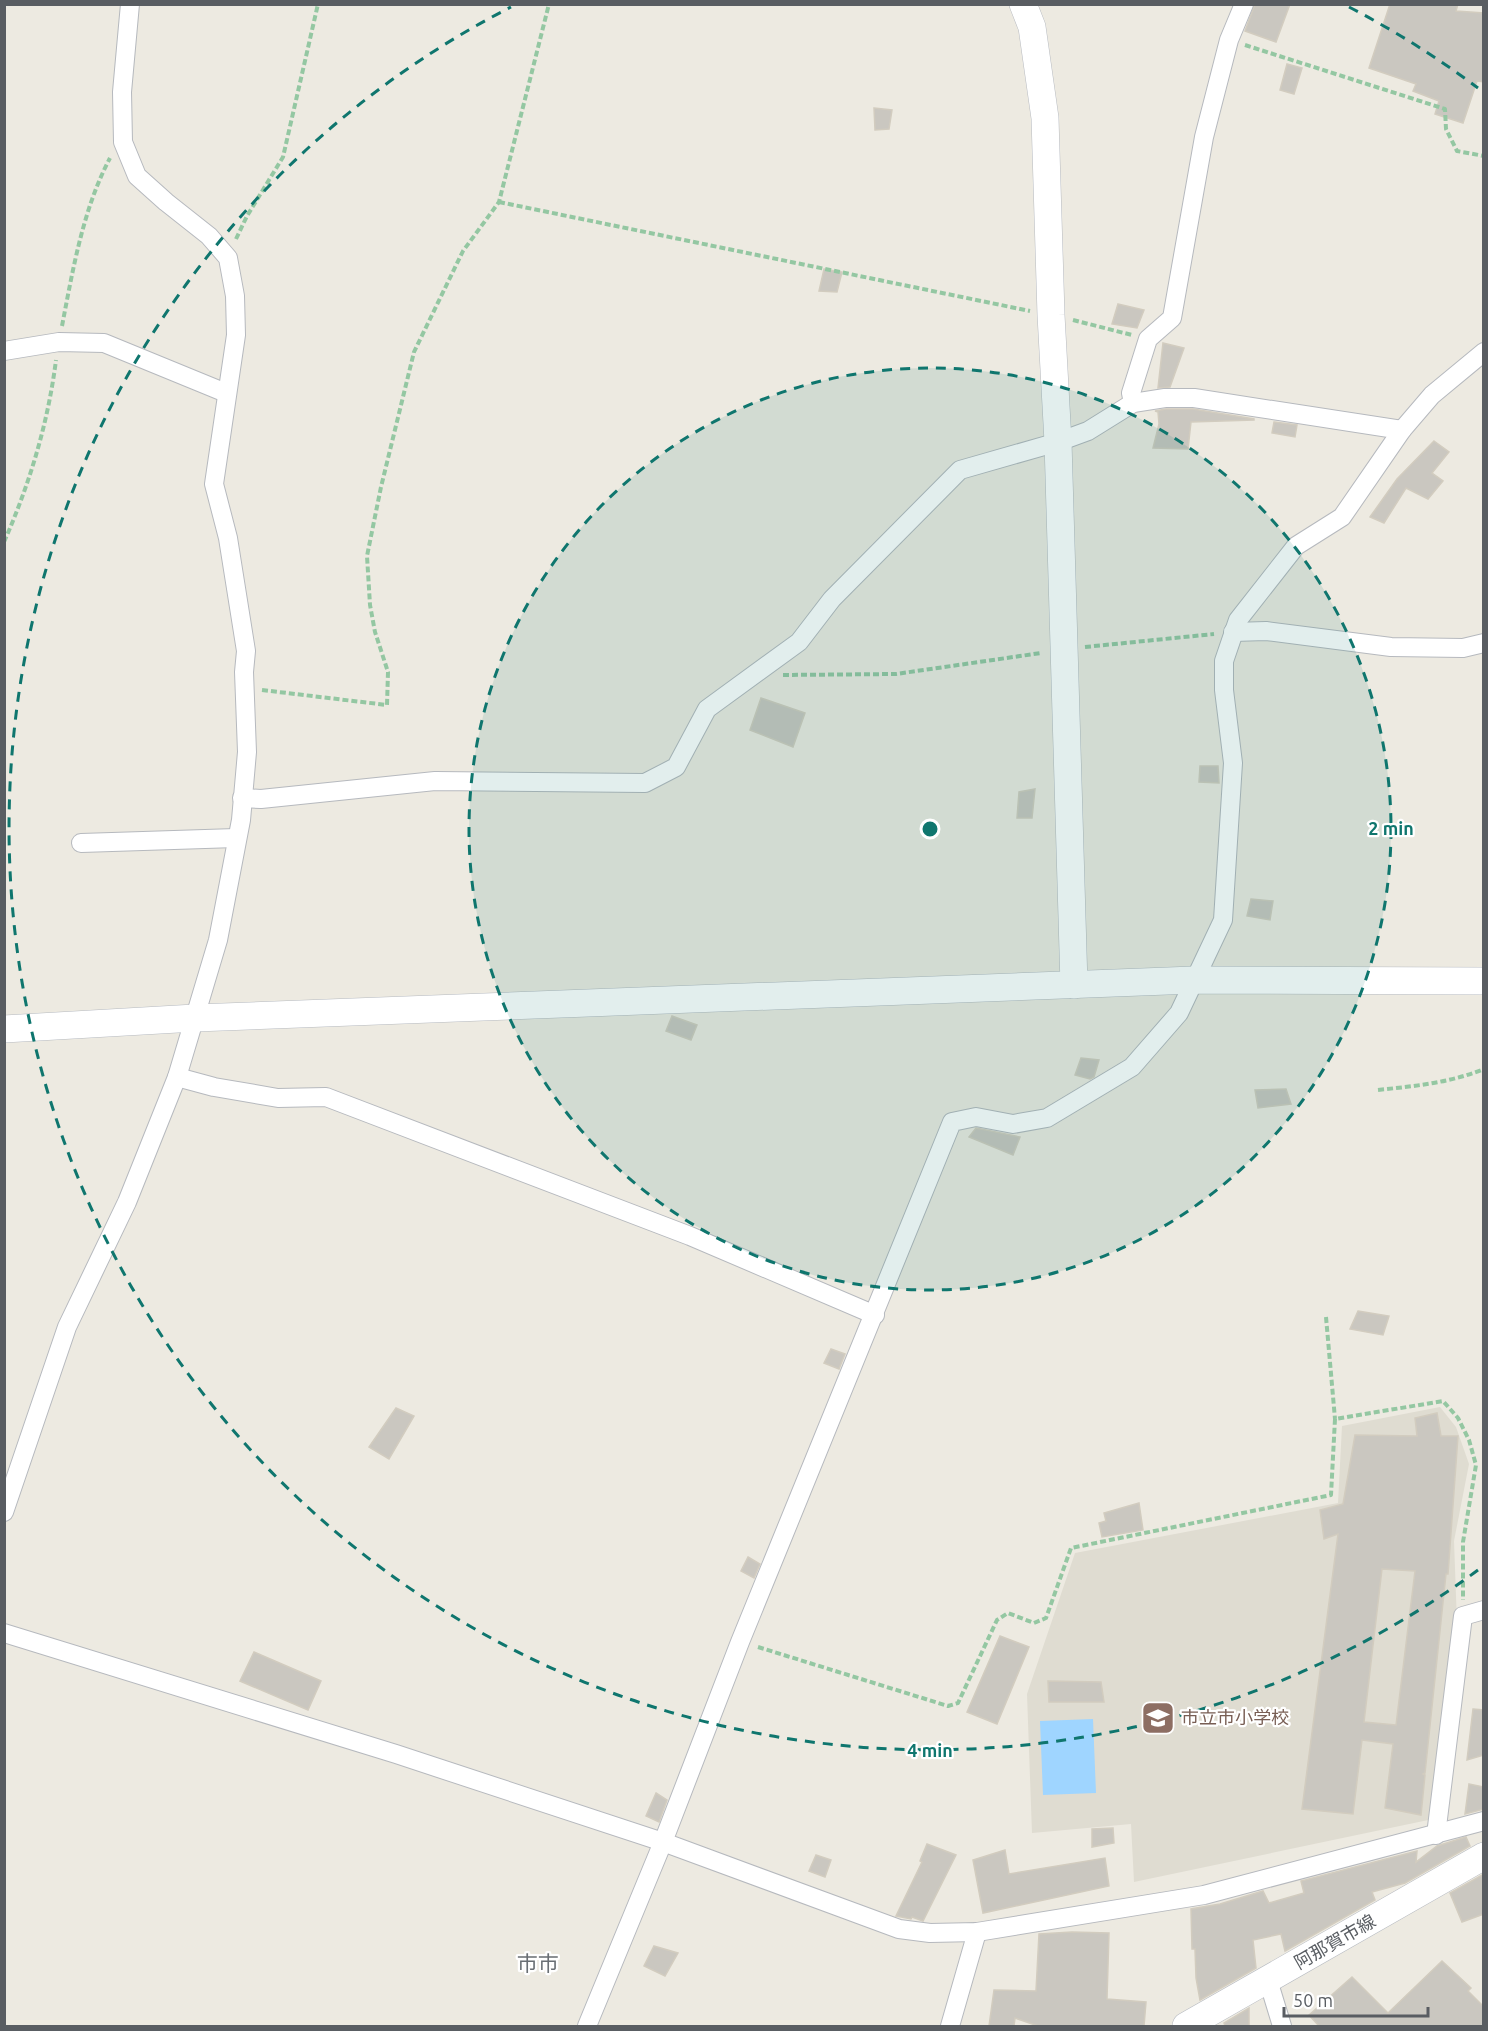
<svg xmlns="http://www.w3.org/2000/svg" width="1488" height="2031" font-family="Ubuntu,'Noto Sans JP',sans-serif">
  <rect width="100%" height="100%" fill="#edeae1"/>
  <!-- education -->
  <polygon fill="#dfdcd1" points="1440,1407 1456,1427 1469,1464 1454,1541 1457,1623 1433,1819 1134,1882 1131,1824 1032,1833 1027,1694 1075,1553 1338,1503 1342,1426"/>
  <!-- water -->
  <polygon fill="#9fd5ff" points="1093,1719 1096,1793 1043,1795 1040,1721"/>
  <!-- building -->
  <g fill="#cac7c0" stroke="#d2ccbf" stroke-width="1.5" fill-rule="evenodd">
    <polygon points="1255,4 1290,4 1276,42 1245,31"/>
    <polygon points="1390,4 1458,4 1456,11 1484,13 1484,82 1477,81 1463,123 1435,114 1439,101 1413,91 1416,84 1369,68"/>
    <polygon points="1287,64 1302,68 1294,94 1280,90"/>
    <polygon points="874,108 892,110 889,129 875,130"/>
    <polygon points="824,269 842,272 837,292 819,291"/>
    <polygon points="1118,304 1144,310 1137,328 1112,324"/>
    <polygon points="1163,343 1184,348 1170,387 1158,388"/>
    <polygon points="1166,409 1193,409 1254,419 1254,420 1191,422 1188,449 1153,448 1159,424 1158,412 1155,411"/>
    <polygon points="1274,422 1297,425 1295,437 1272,433"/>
    <polygon points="1434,441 1449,452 1432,473 1443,481 1428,499 1406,488 1384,523 1370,517 1397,479"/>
    <polygon points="761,698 805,713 793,747 750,730"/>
    <polygon points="1200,766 1218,766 1219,783 1199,782"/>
    <polygon points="1035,789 1032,818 1017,818 1019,792"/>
    <polygon points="1251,899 1273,901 1270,920 1247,916"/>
    <polygon points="672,1016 697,1025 691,1040 666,1031"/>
    <polygon points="1081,1058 1099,1060 1094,1077 1090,1079 1075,1075"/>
    <polygon points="1286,1089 1291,1104 1258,1108 1255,1090"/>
    <polygon points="976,1128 1020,1137 1013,1155 969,1137"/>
    <polygon points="1358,1311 1389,1316 1383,1335 1350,1329"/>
    <polygon points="831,1349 845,1354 839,1369 824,1363"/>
    <polygon points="396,1408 414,1416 389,1459 369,1447"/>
    <path d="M1437,1413l4,23h17l-10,138h-2l-21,199 -2,1 2,1 -4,40 -36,-7 8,-64 -31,-4 -9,74 -51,-5 36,-275 -14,5 -4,-29 23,-6 12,-69 62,1 -2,-18zM1382,1569l33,2 -19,154 -32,-3z"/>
    <polygon points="1139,1503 1143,1530 1102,1537 1099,1523 1106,1521 1104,1513"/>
    <polygon points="748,1557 760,1564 754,1578 741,1571"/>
    <polygon points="1000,1636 1029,1647 997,1724 967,1712"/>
    <polygon points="254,1652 321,1681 308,1710 240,1681"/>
    <polygon points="1048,1681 1101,1682 1104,1702 1049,1702"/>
    <polygon points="1473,1709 1484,1710 1484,1755 1467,1760"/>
    <polygon points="1469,1784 1484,1787 1484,1809 1465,1814"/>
    <polygon points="656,1793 667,1800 659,1822 646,1816"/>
    <polygon points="1113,1828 1114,1843 1092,1847 1092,1829"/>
    <polygon points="1466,1837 1470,1846 1405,1883 1372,1892 1375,1900 1285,1951 1281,1934 1253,1940 1256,1968 1200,2000 1196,1978 1195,1949 1192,1949 1191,1909 1220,1904 1263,1891 1269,1903 1304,1893 1301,1881 1417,1851 1416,1862 1437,1846"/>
    <polygon points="927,1844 956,1855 923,1921 912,1917 911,1919 896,1916 922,1862 920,1861"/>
    <polygon points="1005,1850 1009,1874 1105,1858 1109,1886 983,1913 973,1860"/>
    <polygon points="816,1855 831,1860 825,1877 809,1871"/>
    <polygon points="1484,1874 1484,1914 1462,1922 1450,1893"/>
    <polygon points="1072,1932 1109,1933 1107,1999 1146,2002 1144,2026 1038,2026 1015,2018 1014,2026 989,2026 994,1990 1036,1991 1039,1934"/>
    <polygon points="654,1946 678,1953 665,1976 644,1966"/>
    <polygon points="1442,1961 1471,1988 1468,1991 1484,2007 1484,2026 1319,2026 1309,2015 1352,1977 1388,2013"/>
    <polygon points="1249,2008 1249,2026 1225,2026 1224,2023"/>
  </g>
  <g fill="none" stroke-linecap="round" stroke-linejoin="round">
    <defs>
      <g id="street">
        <polyline points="4,351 59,342 104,343 226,393"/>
        <polyline points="1133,403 1131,393 1148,339 1172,318 1204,137 1229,40 1244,4"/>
        <polyline points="1233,632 1266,631 1391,647 1463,648 1484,643"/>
        <polyline points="242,798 261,799 435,781 645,783 676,767 707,709 799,642 832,599 960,470 1058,442 1088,431 1133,403 1165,398 1194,398 1402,430"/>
        <polyline points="81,843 236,838"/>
        <polyline points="177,1077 214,1087 278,1098 326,1097 690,1236 875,1315"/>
        <polyline points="4,1512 67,1327 127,1202 177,1077 218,940 241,820 247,752 244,672 246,651 228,538 214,484 236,335 235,296 228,258 209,236 166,202 137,176 123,142 122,92 130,4"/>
        <polyline points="4,1633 396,1754 663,1842 899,1929 930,1933 977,1932 1204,1895 1484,1821"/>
        <polyline points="1436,1835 1463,1616 1484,1610"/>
        <polyline points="1268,1980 1282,2026"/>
        <polyline points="587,2026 663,1842 740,1642 952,1122 976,1117 1013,1124 1047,1118 1132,1067 1179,1013 1223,920 1233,763 1224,690 1224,661 1238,620 1296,546 1342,517 1402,430 1432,395 1484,352"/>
        <polyline points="950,2026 977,1932"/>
      </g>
      <g id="secondary">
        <polyline points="1023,4 1032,27 1045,118 1051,315 1058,442 1074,985"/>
        <polyline points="4,1029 195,1018 1194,980 1484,981"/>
        <polyline points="1186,2026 1484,1856"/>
      </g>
    </defs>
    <!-- street casing -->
    <use href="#street" stroke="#b6b9be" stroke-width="20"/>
    <!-- secondary casing -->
    <use href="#secondary" stroke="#b6bac0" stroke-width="28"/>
    <!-- path -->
    <g stroke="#94c7a2" stroke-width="4" stroke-dasharray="6 3" stroke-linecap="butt">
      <polyline points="1245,45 1445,109 1446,129 1457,151 1484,156"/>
      <polyline points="499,202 1030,311"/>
      <polyline points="236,239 247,216 283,157 318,4"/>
      <polyline points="1073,320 1132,335"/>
      <path d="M62,326c11,-57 21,-117 48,-168"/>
      <path d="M4,542c26,-59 44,-119 52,-182"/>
      <polyline points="1085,647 1214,634"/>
      <polyline points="783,675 896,674 1041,653"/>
      <polyline points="262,690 387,705 388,672 375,632 370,605 367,556 381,487 414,352 463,251 499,202 549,4"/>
      <path d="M1378,1090c37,-4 71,-7 106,-21"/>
      <polyline points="1326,1317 1335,1419"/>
      <polyline points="758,1647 948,1706 958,1703 997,1620 1008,1613 1034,1623 1046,1618 1071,1548 1331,1495 1335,1419 1443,1401 1458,1418 1469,1440 1476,1465 1463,1542 1463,1600"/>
    </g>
    <!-- street -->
    <use href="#street" stroke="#fff" stroke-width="18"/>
    <!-- secondary -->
    <use href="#secondary" stroke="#fff" stroke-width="27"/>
  </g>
  <!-- distance rings -->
  <circle cx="930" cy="829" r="461" fill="#0f766e" fill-opacity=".12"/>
  <g fill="none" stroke="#0f766e" stroke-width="3" stroke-dasharray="10 8">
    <circle cx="930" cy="829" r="461"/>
    <path d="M1478 1570A922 922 0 1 1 511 7M1349 7A922 922 0 0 1 1478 88"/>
  </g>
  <!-- icons -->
  <defs>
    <symbol id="school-square" viewBox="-11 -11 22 22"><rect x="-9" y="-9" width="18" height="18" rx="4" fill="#8d6e63" stroke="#fff"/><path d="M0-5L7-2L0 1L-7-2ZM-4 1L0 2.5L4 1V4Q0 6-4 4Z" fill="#fff"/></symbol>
  </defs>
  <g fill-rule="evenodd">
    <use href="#school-square" x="1139" y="1699" width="38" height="38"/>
  </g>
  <g text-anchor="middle" stroke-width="4.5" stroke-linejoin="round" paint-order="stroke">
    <!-- education labels -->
    <g font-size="18" fill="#785e54" stroke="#fff" text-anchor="start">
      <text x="1181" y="1724">市立市小学校</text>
    </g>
    <!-- street labels -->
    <g font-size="18" fill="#595d62" stroke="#fff">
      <text transform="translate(1335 1942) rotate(-30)" y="6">阿那賀市線</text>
    </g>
    <!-- quarter labels -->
    <g font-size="21" fill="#6a6f74" stroke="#fff">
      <text x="538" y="1971">市市</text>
    </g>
  </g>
  <circle cx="930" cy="829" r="9" fill="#0f766e" stroke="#fff" stroke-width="3"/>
  <g font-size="18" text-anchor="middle" font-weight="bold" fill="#0f766e" stroke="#fff" stroke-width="4.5" stroke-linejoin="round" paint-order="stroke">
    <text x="1391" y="835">2 min</text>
    <text x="930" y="1757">4 min</text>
  </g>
  <!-- border -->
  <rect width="1488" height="2031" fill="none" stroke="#595d62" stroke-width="12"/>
  <!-- scale -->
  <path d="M1284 2007v9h144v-9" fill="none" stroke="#595d62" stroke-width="3"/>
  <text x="1293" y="2007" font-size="18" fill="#595d62" stroke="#ffffff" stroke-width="4.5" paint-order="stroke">50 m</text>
</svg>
